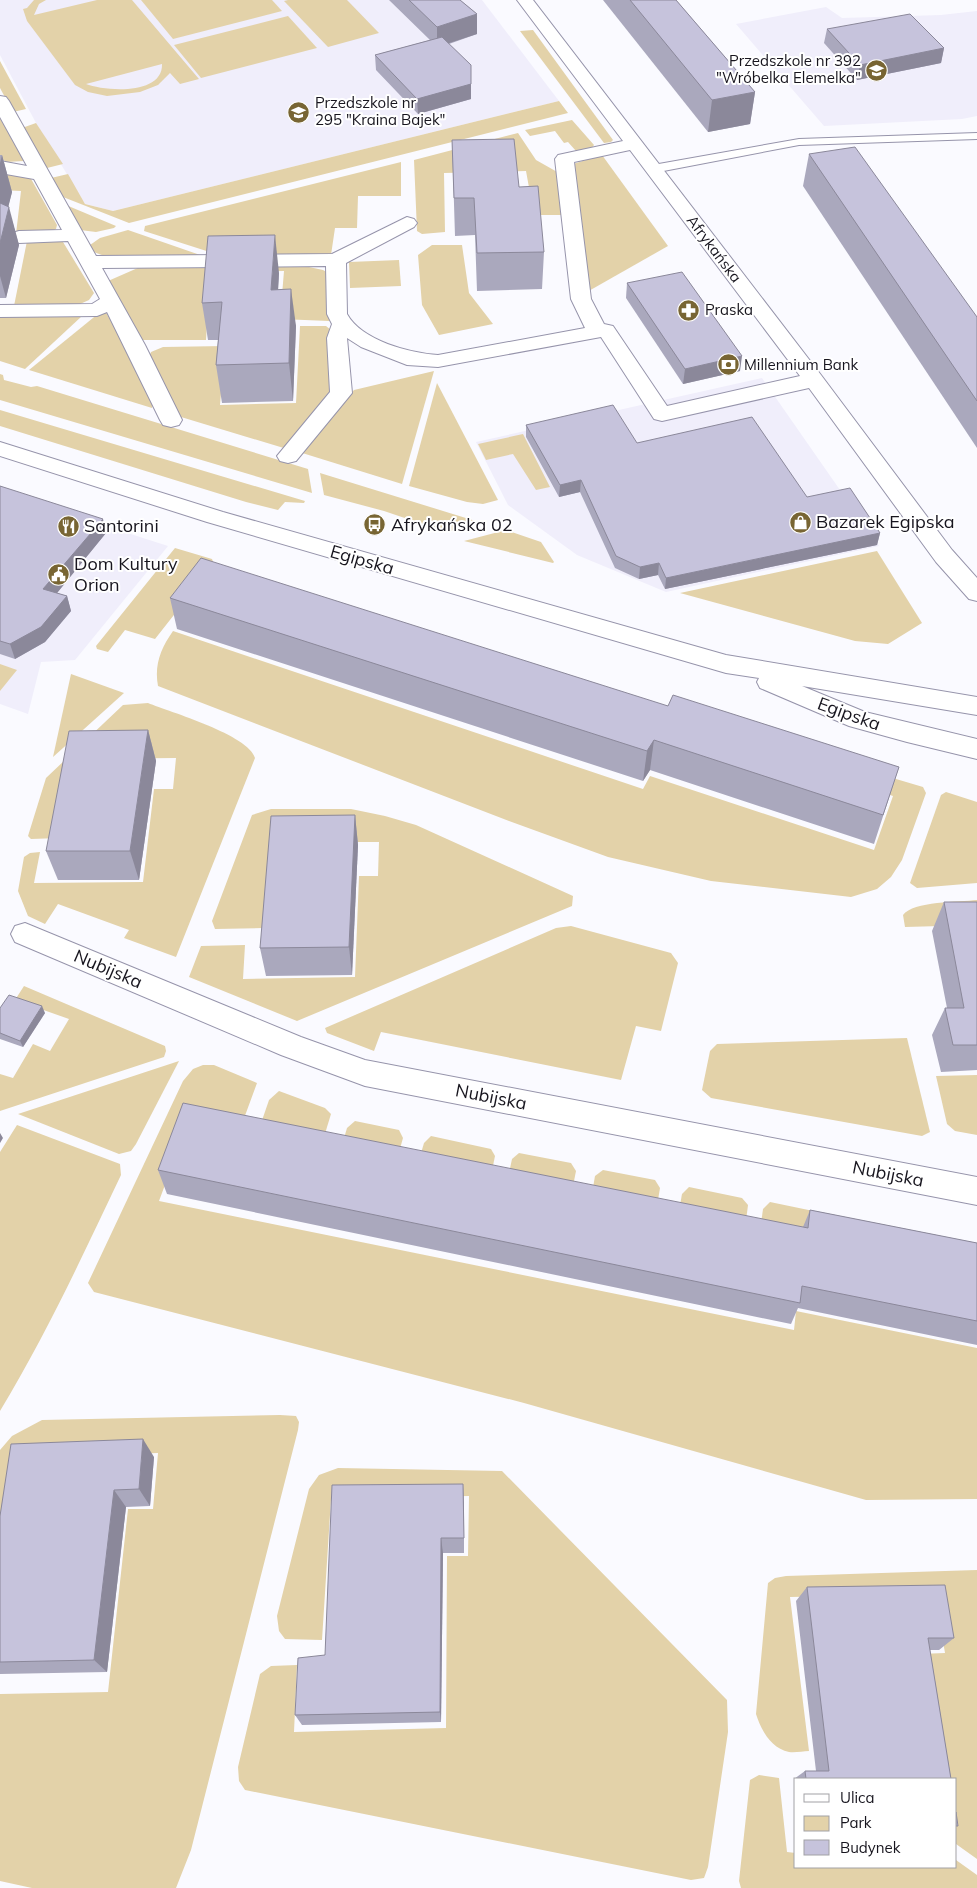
<svg xmlns="http://www.w3.org/2000/svg" width="977" height="1888" font-family="Mulish,sans-serif">
  <rect width="100%" height="100%" fill="#fafaff"/>
  <!-- built -->
  <g fill="#f0eefb">
    <polygon points="0,0 482,0 559,101 113,211 85,204 36,123 0,55"/>
    <polygon points="826,7 842,18 941,15 977,11 977,116 962,119 824,126 736,24"/>
    <polygon points="762,378 879,546 666,592 577,555 508,505 476,442"/>
    <polygon points="0,492 168,546 75,660 41,662 28,714 0,704"/>
  </g>
  <!-- green -->
  <g fill="#e3d2a9" fill-rule="evenodd">
    <path d="M34,0h12l-7,4 -5,11 63,-15h35l67,79 -19,5 -10,-11 -12,12 -18,7 -33,4 -19,-4 -13,-7 -48,-64 -4,-12 4,-1zM162,64c1,32 -58,27 -76,20z"/>
    <polygon points="141,0 272,0 282,11 173,39"/>
    <polygon points="288,0 347,0 379,33 328,47 284,1"/>
    <polygon points="288,16 317,48 201,78 174,45"/>
    <polygon points="533,30 613,140 611,142 604,143 520,31"/>
    <polygon points="0,61 26,109 13,112 0,88"/>
    <polygon points="559,101 568,113 129,223 63,197 51,178 68,174 85,204 113,211"/>
    <polygon points="0,118 24,161 6,162 0,157"/>
    <polygon points="572,120 594,145 591,149 576,151 568,142 564,143 555,131 530,136 525,130"/>
    <polygon points="36,123 63,164 47,168 22,128"/>
    <polygon points="518,133 536,160 559,173 564,215 534,215 526,171 444,173 445,232 422,234 417,231 414,160"/>
    <polygon points="602,155 668,246 587,292 573,164"/>
    <polygon points="401,162 401,196 358,196 357,228 335,228 331,255 219,255 144,231 145,226"/>
    <polygon points="0,170 30,177 57,225 56,229 51,232 16,234 21,191 0,190"/>
    <polygon points="66,205 116,226 114,228 96,232 80,230"/>
    <polygon points="128,230 203,256 110,258 91,251 90,245 100,238"/>
    <polygon points="55,240 63,242 94,293 89,300 80,304 14,306 27,241"/>
    <polygon points="432,245 462,245 469,293 493,324 439,335 422,305 418,255"/>
    <polygon points="399,260 401,286 350,288 349,262"/>
    <polygon points="295,264 323,270 333,276 329,321 280,319 284,271 210,272 206,340 140,340 108,281 140,267"/>
    <polygon points="104,309 154,398 152,408 29,370"/>
    <polygon points="82,316 25,369 0,361 0,317"/>
    <polygon points="300,326 326,326 331,330 332,395 287,449 181,417 149,357 151,352 163,347 225,346 220,405 296,403"/>
    <polygon points="434,371 402,484 299,452 354,390"/>
    <polygon points="0,374 3,375 4,380 31,387 37,386 308,469 312,493 0,400"/>
    <polygon points="437,383 498,500 483,504 467,502 409,486"/>
    <polygon points="0,410 305,501 304,503 285,502 278,510 246,502 0,426"/>
    <polygon points="523,434 550,487 536,490 513,454 486,460 478,444"/>
    <polygon points="320,473 482,523 446,532 384,511 324,495"/>
    <polygon points="506,530 541,542 554,562 553,563 464,541"/>
    <polygon points="175,548 212,559 214,564 155,639 125,630 108,652 97,649 96,646"/>
    <polygon points="877,551 922,623 888,644 855,641 680,593"/>
    <path d="M173,631l470,158 7,-13 224,74 19,-54 -45,-14 11,-14 64,19 3,6 -24,67 -11,17 -14,12 -26,8 -140,-16 -103,-24 -99,-36 -351,-135c-4,-21 3,-38 15,-55z"/>
    <polygon points="0,664 17,670 0,691"/>
    <polygon points="71,674 124,693 53,757"/>
    <path d="M148,703c22,9 101,32 107,55l-79,199 -52,-19 5,-8 -71,-26 -13,20 -17,-8 -10,-25 6,-34 6,-4 10,-1 -6,31 109,-1 11,-93h19l3,-31 -101,1 -15,79 -29,1 -3,-3 18,-58 77,-73z"/>
    <polygon points="946,792 977,802 977,883 917,888 910,883 941,795"/>
    <polygon points="271,809 351,809 385,816 416,825 573,896 572,906 297,1021 189,977 201,946 245,945 243,979 355,977 359,876 378,876 379,842 272,842 263,928 215,929 212,921 252,815"/>
    <path d="M977,900v25l-72,2 -2,-12c10,-14 56,-13 74,-15z"/>
    <polygon points="571,926 671,953 678,963 661,1031 636,1026 621,1080 381,1032 374,1051 327,1033 325,1028 556,928"/>
    <polygon points="24,986 165,1046 166,1051 164,1057 0,1111 0,1074 13,1078 33,1044 50,1051 69,1019 15,1000"/>
    <polygon points="907,1038 930,1132 922,1136 711,1098 702,1090 710,1051 717,1044"/>
    <polygon points="179,1061 136,1144 131,1151 119,1154 18,1114"/>
    <polygon points="203,1065 214,1065 257,1083 239,1132 188,1123 159,1201 794,1330 796,1311 977,1348 977,1499 866,1500 524,1403 94,1292 88,1283 183,1081 193,1069"/>
    <polygon points="977,1075 977,1135 955,1131 947,1124 936,1076"/>
    <polygon points="279,1091 325,1108 331,1114 320,1150 256,1138 269,1100"/>
    <polygon points="355,1121 399,1130 403,1138 395,1166 339,1155 347,1128"/>
    <path d="M17,1125l103,39 1,11c-38,80 -75,160 -121,236v-259z"/>
    <polygon points="431,1136 491,1149 495,1156 489,1185 416,1170 424,1143"/>
    <polygon points="519,1153 571,1163 576,1171 570,1201 506,1187 512,1159"/>
    <polygon points="603,1170 655,1180 660,1188 655,1218 590,1205 595,1176"/>
    <polygon points="689,1187 742,1198 748,1205 744,1236 677,1222 682,1194"/>
    <polygon points="770,1202 823,1213 829,1222 759,1238 763,1209"/>
    <polygon points="280,1415 296,1416 299,1422 298,1430 191,1850 176,1888 32,1888 0,1881 0,1694 108,1692 128,1509 153,1509 158,1453 22,1458 0,1597 0,1450 12,1436 42,1420"/>
    <polygon points="338,1468 502,1471 727,1700 728,1732 708,1867 704,1878 691,1880 245,1790 239,1781 238,1767 260,1674 271,1666 297,1665 294,1732 446,1728 447,1556 468,1556 469,1496 331,1499 322,1640 285,1639 279,1631 277,1616 309,1489 319,1475"/>
    <path d="M977,1570v289l-21,-15v-65h-18l-19,-125 26,-1 -10,-59 -145,3 19,154c-6,0 -14,2 -20,1 -18,-4 -28,-22 -33,-38l12,-131 7,-5 11,-2z"/>
    <polygon points="759,1775 779,1778 787,1852 796,1853 796,1867 956,1867 956,1860 977,1875 977,1888 741,1888 739,1881 750,1780"/>
  </g>
  <g fill="none" stroke-linecap="round" stroke-linejoin="round">
    <defs>
      <polygon id="lane" points="977,133 977,139 799,145 653,173 647,169 653,165 799,139"/>
      <g id="street">
        <path d="M517,0h16l288,375 131,175 25,28v23l-8,-2 -33,-37 -127,-174 -147,33 -8,-2 -53,-82 -163,30 -31,-2 -46,-18 -14,-9 5,55 -56,68 -8,2 -8,-2 -3,-5 53,-64 -3,-54 5,-14 -5,-10 -1,-48 -224,2 43,77 37,75 -3,5 -8,2 -8,-2 -3,-5 -53,-108 -10,4 -97,1v-12l92,-1 8,-5 -32,-58 -49,2 -7,-2 -3,-4 3,-4 7,-2 43,-1 -28,-51 -34,-6v-12l27,5 -27,-49v-21l6,1 3,4 87,155 236,-2 75,-37 7,2 3,4 -3,4 -68,36 1,51c15,27 63,39 91,41l147,-27 -14,-29 -16,-140 3,-4 65,-14zM630,150l170,226 -133,30 -54,-80 -9,-2 -13,-25 -17,-137z"/>
        <polygon points="25,923 301,1037 365,1060 977,1177 977,1205 365,1086 281,1055 15,942 11,934 15,926"/>
      </g>
      <polygon id="secondary" points="0,442 223,512 726,655 977,697 977,715 802,686 865,712 977,739 977,759 907,742 849,726 760,688 757,682 759,678 726,673 207,522 0,456"/>
    </defs>
    <!-- lane casing -->
    <use href="#lane" stroke="#9694ab" stroke-width="2"/>
    <!-- street casing -->
    <use href="#street" stroke="#9694ab" stroke-width="2"/>
    <!-- secondary casing -->
    <use href="#secondary" stroke="#9694ab" stroke-width="2"/>
    <!-- lane -->
    <use href="#lane" fill="#fff" fill-rule="evenodd"/>
    <!-- street -->
    <use href="#street" fill="#fff" fill-rule="evenodd"/>
    <!-- secondary -->
    <use href="#secondary" fill="#fff" fill-rule="evenodd"/>
  </g>
  <!-- wall -->
  <g fill="#aaa8bd">
    <polygon points="389,0 460,0 477,14 477,34 449,44 471,99 418,114 376,70 375,55 430,40"/>
    <polygon points="603,0 676,0 755,92 750,124 708,132"/>
    <polygon points="827,29 944,48 941,63 857,80 824,43"/>
    <polygon points="452,140 519,187 544,252 542,289 477,291 475,235 455,236"/>
    <polygon points="809,154 977,317 977,448 803,186"/>
    <polygon points="0,155 2,155 12,192 8,207 19,245 6,298 0,298"/>
    <polygon points="279,273 278,289 296,326 293,401 222,403 216,365 218,340 208,340 202,303"/>
    <polygon points="627,283 740,371 683,384 626,298"/>
    <polygon points="526,425 637,443 807,497 880,533 877,545 665,589 658,575 639,579 615,568 580,492 559,497 526,437"/>
    <polygon points="0,486 106,533 57,593 67,596 71,611 45,642 15,659 0,654"/>
    <polygon points="170,598 668,706 899,767 874,844 650,770 643,781 177,629"/>
    <polygon points="148,730 156,761 139,880 58,880 46,851"/>
    <polygon points="355,815 358,845 352,975 266,976 260,948"/>
    <polygon points="944,902 977,902 977,1070 941,1072 932,1035 945,1008 947,1008 932,931"/>
    <polygon points="0,1008 45,1013 23,1047 0,1039"/>
    <polygon points="158,1170 803,1227 810,1210 977,1243 977,1345 798,1308 791,1324 167,1194"/>
    <polygon points="154,1457 150,1506 126,1507 107,1672 0,1674 0,1516"/>
    <polygon points="464,1501 464,1553 443,1553 441,1722 302,1725 295,1715 325,1655"/>
    <polygon points="807,1587 954,1638 939,1650 930,1650 951,1779 796,1779 796,1796 794,1779 805,1771 816,1771 796,1601"/>
  </g>
  <!-- shaded-wall -->
  <g fill="#8b889a">
    <polygon points="477,14 477,34 437,47 437,27"/>
    <polygon points="944,48 941,63 857,80 860,65"/>
    <polygon points="471,65 471,99 418,114 417,99"/>
    <polygon points="755,92 750,124 708,132 712,100"/>
    <polygon points="2,155 12,192 0,240 0,163"/>
    <polygon points="9,207 19,245 6,298 0,276 0,243"/>
    <polygon points="275,235 279,273 276,327 271,290"/>
    <polygon points="291,289 296,326 293,401 289,363"/>
    <polygon points="742,356 740,371 683,384 685,369"/>
    <polygon points="581,480 580,492 559,497 560,485"/>
    <polygon points="103,519 106,533 48,604 43,589"/>
    <polygon points="880,533 877,545 665,589 666,578"/>
    <polygon points="659,563 658,575 639,579 640,567"/>
    <polygon points="67,596 71,611 45,642 15,659 10,644"/>
    <polygon points="148,730 156,761 139,880 130,851"/>
    <polygon points="654,740 650,770 643,781 647,751"/>
    <polygon points="355,815 358,845 352,975 349,947"/>
    <polygon points="42,1006 45,1013 23,1047 20,1041"/>
    <polygon points="0,1133 3,1138 0,1143"/>
    <polygon points="143,1439 154,1457 150,1506 139,1489"/>
    <polygon points="463,1484 464,1501 464,1553 464,1538"/>
    <polygon points="114,1490 126,1507 107,1672 94,1660"/>
    <polygon points="441,1538 443,1553 441,1722 440,1712"/>
  </g>
  <!-- building -->
  <g fill="#c6c3dc" stroke="#8b889a">
    <polygon points="409,0 460,0 477,14 437,27"/>
    <polygon points="630,0 676,0 755,92 712,100"/>
    <polygon points="910,14 944,48 860,65 827,29"/>
    <polygon points="442,37 471,65 471,84 417,99 375,55"/>
    <polygon points="514,139 519,187 538,186 544,252 477,253 474,198 454,198 452,140"/>
    <polygon points="855,147 977,317 977,401 809,154"/>
    <polygon points="0,203 9,207 0,243"/>
    <polygon points="275,235 271,290 291,289 289,363 216,365 222,302 202,303 208,236"/>
    <polygon points="682,272 742,356 685,369 627,283"/>
    <polygon points="613,405 637,443 752,417 807,497 850,488 880,533 666,578 659,563 640,567 616,556 581,480 560,485 526,425"/>
    <polygon points="0,486 103,519 43,589 67,596 41,627 10,644 0,641"/>
    <polygon points="201,558 668,706 673,695 899,767 883,815 654,740 647,751 170,598"/>
    <polygon points="148,730 130,851 46,851 69,731"/>
    <polygon points="355,815 349,947 260,948 271,816"/>
    <polygon points="944,902 977,902 977,1045 953,1045 945,1008 964,1008"/>
    <polygon points="9,995 42,1006 20,1041 0,1033 0,1008"/>
    <polygon points="183,1103 808,1228 810,1210 977,1243 977,1321 802,1286 800,1303 158,1170"/>
    <polygon points="143,1439 139,1489 114,1490 94,1660 0,1662 0,1516 11,1444"/>
    <polygon points="463,1484 464,1538 441,1538 440,1712 295,1715 298,1658 325,1655 332,1485"/>
    <polygon points="945,1585 954,1638 928,1638 951,1779 806,1779 805,1771 829,1771 807,1587"/>
    <polygon points="956,1812 958,1826 956,1826"/>
  </g>
  <!-- icons -->
  <defs>
    <symbol id="school-disc" viewBox="-11 -11 22 22"><circle r="9.5" fill="#786533" stroke="#fff"/><path d="M0-5L7-2L0 1L-7-2ZM-4 1L0 2.5L4 1V4Q0 6-4 4Z" fill="#fff"/></symbol>
    <symbol id="pharmacy-disc" viewBox="-11 -11 22 22"><circle r="9.5" fill="#786533" stroke="#fff"/><path d="M-2-6h4v4h4v4h-4v4h-4v-4h-4v-4h4Z" fill="#fff"/></symbol>
    <symbol id="bank-disc" viewBox="-11 -11 22 22"><circle r="9.5" fill="#786533" stroke="#fff"/><path d="M-6-4H6V4H-6ZM0-2.3a2.3 2.3 0 1 0 0 4.6a2.3 2.3 0 1 0 0-4.6Z" fill="#fff"/></symbol>
    <symbol id="shop-disc" viewBox="-11 -11 22 22"><circle r="9.5" fill="#786533" stroke="#fff"/><path d="M-5-2.5h2.3a2.7 3.5 0 0 1 5.4 0H5L5.5 6h-11ZM-1.5-2.5h3a1.5 2.3 0 0 0-3 0Z" fill="#fff"/></symbol>
    <symbol id="bus-disc" viewBox="-11 -11 22 22"><circle r="9.5" fill="#786533" stroke="#fff"/><path d="M-5-6H5V4H4V6H2V4H-2V6H-4V4H-5ZM-3.5-4V0h7V-4ZM-3.5 1.2v1.5H-2V1.2ZM2 1.2v1.5H3.5V1.2Z" fill="#fff"/></symbol>
    <symbol id="restaurant-disc" viewBox="-11 -11 22 22"><circle r="9.5" fill="#786533" stroke="#fff"/><path d="M-5-6h1v4h1v-4h1v4h1v-4h1v5L-1.5 .5V6h-2V.5L-5-1ZM5-6V6H3V1.5H1.5Q1.5-4 5-6Z" fill="#fff"/></symbol>
    <symbol id="civic-disc" viewBox="-11 -11 22 22"><circle r="9.5" fill="#786533" stroke="#fff"/><path d="M-.6-6.5H3V-4.5H.6V-3L4-1V1h2V6H-6V1h2V-1L-.6-3ZM-1.2 2.5V6h2.4V2.5Z" fill="#fff"/></symbol>
  </defs>
  <g fill-rule="evenodd">
    <use href="#school-disc" x="864" y="58" width="25" height="25"/>
    <use href="#school-disc" x="286" y="100" width="25" height="25"/>
    <use href="#pharmacy-disc" x="676" y="298" width="25" height="25"/>
    <use href="#bank-disc" x="716" y="352" width="25" height="25"/>
    <use href="#shop-disc" x="788" y="510" width="25" height="25"/>
    <use href="#bus-disc" x="362" y="512" width="25" height="25"/>
    <use href="#restaurant-disc" x="56" y="514" width="25" height="25"/>
    <use href="#civic-disc" x="46" y="562" width="25" height="25"/>
  </g>
  <g text-anchor="middle" stroke-width="4" stroke-linejoin="round" paint-order="stroke">
    <!-- far-poi labels -->
    <g font-size="15" fill="#17151e" stroke="#fff" text-anchor="start">
      <text x="861" y="66" text-anchor="end">Przedszkole nr 392<tspan x="861" dy="17">"Wróbelka Elemelka"</tspan></text>
      <text x="315" y="108">Przedszkole nr<tspan x="315" dy="17">295 "Kraina Bajek"</tspan></text>
      <text x="705" y="315">Praska</text>
      <text x="744" y="370">Millennium Bank</text>
    </g>
    <!-- far-street labels -->
    <g font-size="15" fill="#17151e" stroke="#fff">
      <text transform="translate(714 249) rotate(53)" y="5">Afrykańska</text>
    </g>
    <!-- poi labels -->
    <g font-size="18" fill="#17151e" stroke="#fff" text-anchor="start">
      <text x="816" y="528">Bazarek Egipska</text>
      <text x="391" y="531">Afrykańska 02</text>
      <text x="84" y="532">Santorini</text>
      <text x="74" y="570">Dom Kultury<tspan x="74" dy="21">Orion</tspan></text>
    </g>
    <!-- street labels -->
    <g font-size="18" fill="#17151e" stroke="#fff">
      <text transform="translate(362 560) rotate(16)" y="6">Egipska</text>
      <text transform="translate(849 714) rotate(20)" y="6">Egipska</text>
      <text transform="translate(108 969) rotate(23)" y="6">Nubijska</text>
      <text transform="translate(491 1097) rotate(11)" y="6">Nubijska</text>
      <text transform="translate(888 1174) rotate(11)" y="6">Nubijska</text>
    </g>
  </g>
  <!-- legend -->
  <rect x="794" y="1778" width="162" height="90" fill="#ffffff" stroke="#a2a1a5"/>
  <rect x="804" y="1794" width="25" height="8" fill="#ffffff" stroke="#a2a1a5"/>
  <text x="840" y="1803" font-size="15" fill="#17151e">Ulica</text>
  <rect x="804" y="1816" width="25" height="15" fill="#e3d2a9" stroke="#a2a1a5"/>
  <text x="840" y="1828" font-size="15" fill="#17151e">Park</text>
  <rect x="804" y="1840" width="25" height="15" fill="#c6c3dc" stroke="#a2a1a5"/>
  <text x="840" y="1853" font-size="15" fill="#17151e">Budynek</text>
</svg>
